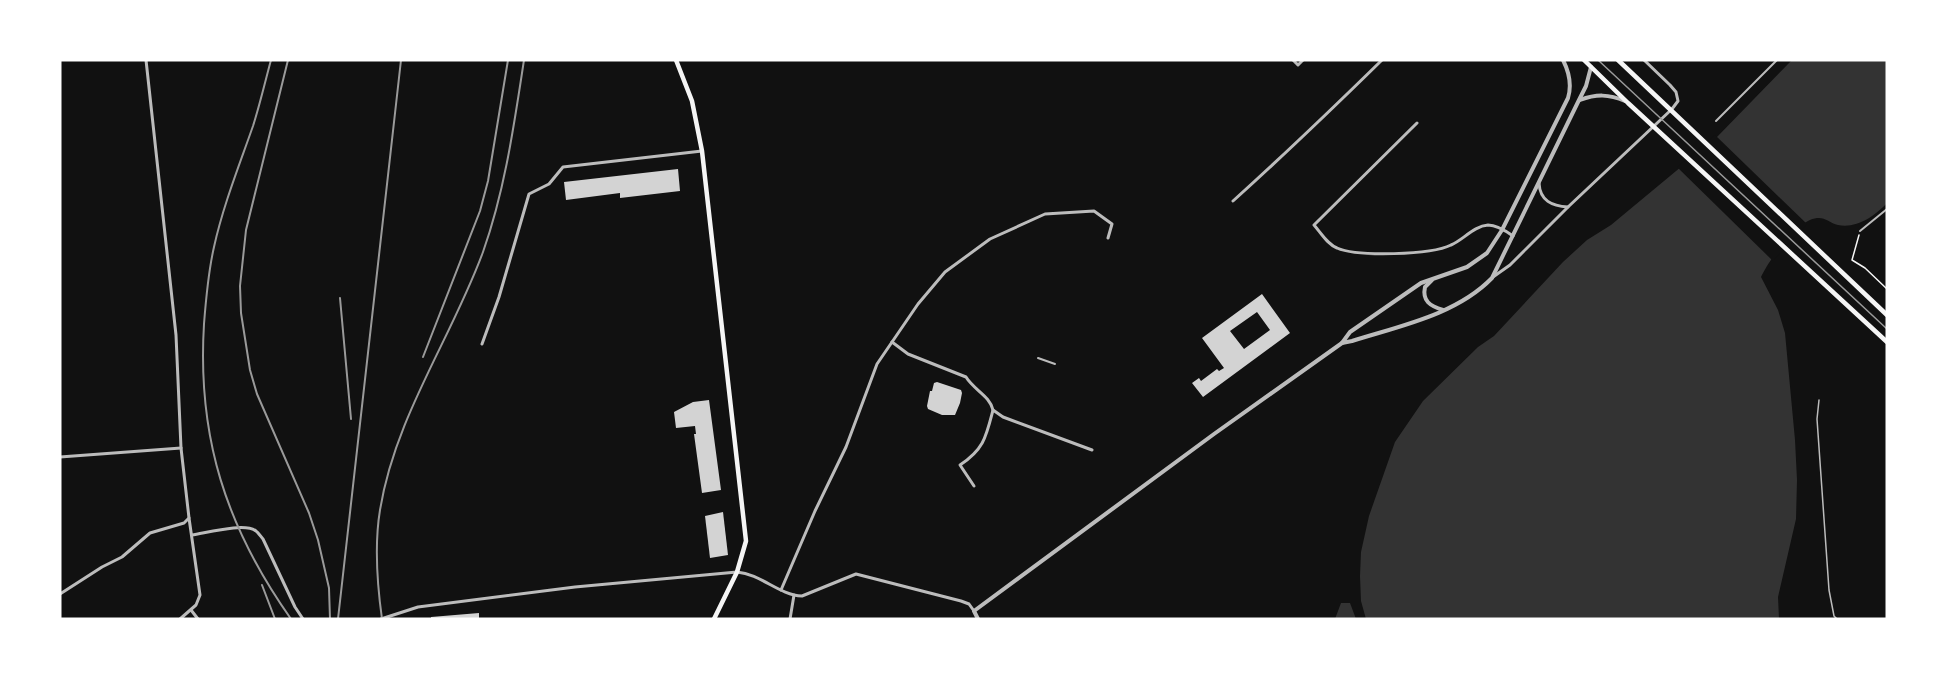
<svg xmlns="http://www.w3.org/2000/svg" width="1947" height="679" font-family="Bitter,serif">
  <rect width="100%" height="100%" fill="#111"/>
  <!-- water -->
  <g fill="#333">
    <path d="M1792,60h95v143c-12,13 -31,26 -49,22 -8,-2 -13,-8 -21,-7 -20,2 -48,42 -56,59l17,33 7,23 10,107 2,40 -1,39 -18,78 1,22h-413l-5,-18 -1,-25 1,-24 8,-36 26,-74 28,-41 55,-54 16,-11 69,-74 24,-22 24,-15 106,-88z"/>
    <polygon points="1341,603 1350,603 1356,619 1335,619"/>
  </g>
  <!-- pier -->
  <polygon fill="#111" points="1715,135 1807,224 1773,261 1677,167"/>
  <!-- building -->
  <g fill="#d3d3d3" fill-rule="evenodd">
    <polygon points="678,169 680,191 620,198 620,193 566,200 564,182"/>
    <path d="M1262,294l28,39 -87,64 -11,-14 7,-5 2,3 16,-12 2,2 5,-3 -22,-30zM1257,312l13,18 -26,19 -14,-18z"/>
    <polygon points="937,382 961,390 962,393 960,403 955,415 942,415 928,409 927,406 930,391 932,391 934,383"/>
    <polygon points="709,400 721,490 702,493 694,434 696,434 695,426 676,428 674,412 693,402"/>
    <polygon points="723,512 728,555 710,558 705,516"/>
    <polygon points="479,613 479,619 431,619 431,617"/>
  </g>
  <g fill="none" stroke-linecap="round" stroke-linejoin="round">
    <!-- path -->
    <polyline stroke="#f5f5f5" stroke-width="1.5" points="1859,235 1852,260 1865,268 1887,289"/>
    <!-- service -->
    <polyline stroke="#bcbcbc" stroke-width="1.5" points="1819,400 1817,419 1829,590 1834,616 1837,619"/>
    <!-- pedestrian -->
    <g stroke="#bcbcbc" stroke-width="2">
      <polyline points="1716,121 1777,60"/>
      <polyline points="1860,231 1887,209"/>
      <polyline points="1038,358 1055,364"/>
    </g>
    <!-- minor -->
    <g stroke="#bcbcbc" stroke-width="3">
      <polyline points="1293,60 1298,65 1303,60"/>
      <path d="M1417,123l-103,102c7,8 13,19 23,23 20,9 94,7 114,-3 12,-5 23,-19 37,-20 9,0 18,6 25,11"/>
      <path d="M1539,183c1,18 13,23 29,24"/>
      <path d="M1233,201c51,-46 100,-93 149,-141"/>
      <polyline points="1493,277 1510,265 1568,207 1672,109 1678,101 1676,92 1670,85 1644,60"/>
      <path d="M892,342l16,12 58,23c8,13 24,19 27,33l10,7 89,33"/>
      <polyline points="482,344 499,297 529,194 549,184 563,167 702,151"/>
      <polyline points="60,457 181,448"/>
      <path d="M974,486l-14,-21c24,-16 26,-28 33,-55"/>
      <path d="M192,535c14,-2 53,-13 64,-4 1,0 6,7 7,8l32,68 8,12"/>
      <polyline points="781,590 815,511 846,447 877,364 918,304 945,272 990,239 1045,214 1094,211 1112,224 1108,238"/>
      <polyline points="60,594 102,567 122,557 150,533 184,523 189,518 181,448 176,335 146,60"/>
      <polyline points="191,610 198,619"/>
      <polyline points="180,619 196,605 200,595 189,518"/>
      <path d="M381,619l37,-12 157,-20 162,-15c24,2 42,23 65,24l54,-22 105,27 8,3 5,7"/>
      <polyline points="790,619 794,595"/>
    </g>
    <!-- tertiary -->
    <g stroke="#bcbcbc" stroke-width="4">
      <path d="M1580,100c16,-6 29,-6 45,1"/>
      <path d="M1432,280l-7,7c-3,14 5,19 18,23"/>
      <path d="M1342,343l10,-2c47,-15 104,-26 140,-63l87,-178 7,-14 5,-19"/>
      <path d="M978,619l-4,-8 240,-177 128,-91 8,-11 71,-49 46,-16 20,-14 15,-23 66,-132c4,-13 1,-26 -5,-38"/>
    </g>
    <!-- secondary -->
    <polyline stroke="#f5f5f5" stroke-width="4.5" points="676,60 692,101 702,151 746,541 737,572 714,619"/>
    <!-- primary -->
    <g stroke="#f5f5f5" stroke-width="4.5">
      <polyline points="1584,60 1628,103 1887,342"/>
      <polyline points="1618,60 1887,315"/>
    </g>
    <!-- tram -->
    <polyline stroke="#9a9a9a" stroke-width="1.5" points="1598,60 1887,329"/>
    <!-- rail -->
    <g stroke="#9a9a9a" stroke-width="2">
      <path d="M271,60c-6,22 -11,44 -18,66 -14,40 -30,80 -39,121 -6,26 -8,51 -10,77 -7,113 22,203 87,295"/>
      <polyline points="288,60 246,230 240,286 241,313 250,370 257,394 309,513 318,540 329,588 330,619"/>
      <polyline points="340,298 351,419"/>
      <polyline points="423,357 480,211 488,181 508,60"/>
      <polyline points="262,585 275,619"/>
      <polyline points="338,619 401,60"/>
      <path d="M382,619c-5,-36 -8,-73 -2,-109 15,-93 71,-171 103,-258 22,-62 31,-127 41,-192"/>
    </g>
  </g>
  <!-- border -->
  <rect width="1947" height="679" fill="none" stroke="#ffffff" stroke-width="123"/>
</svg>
